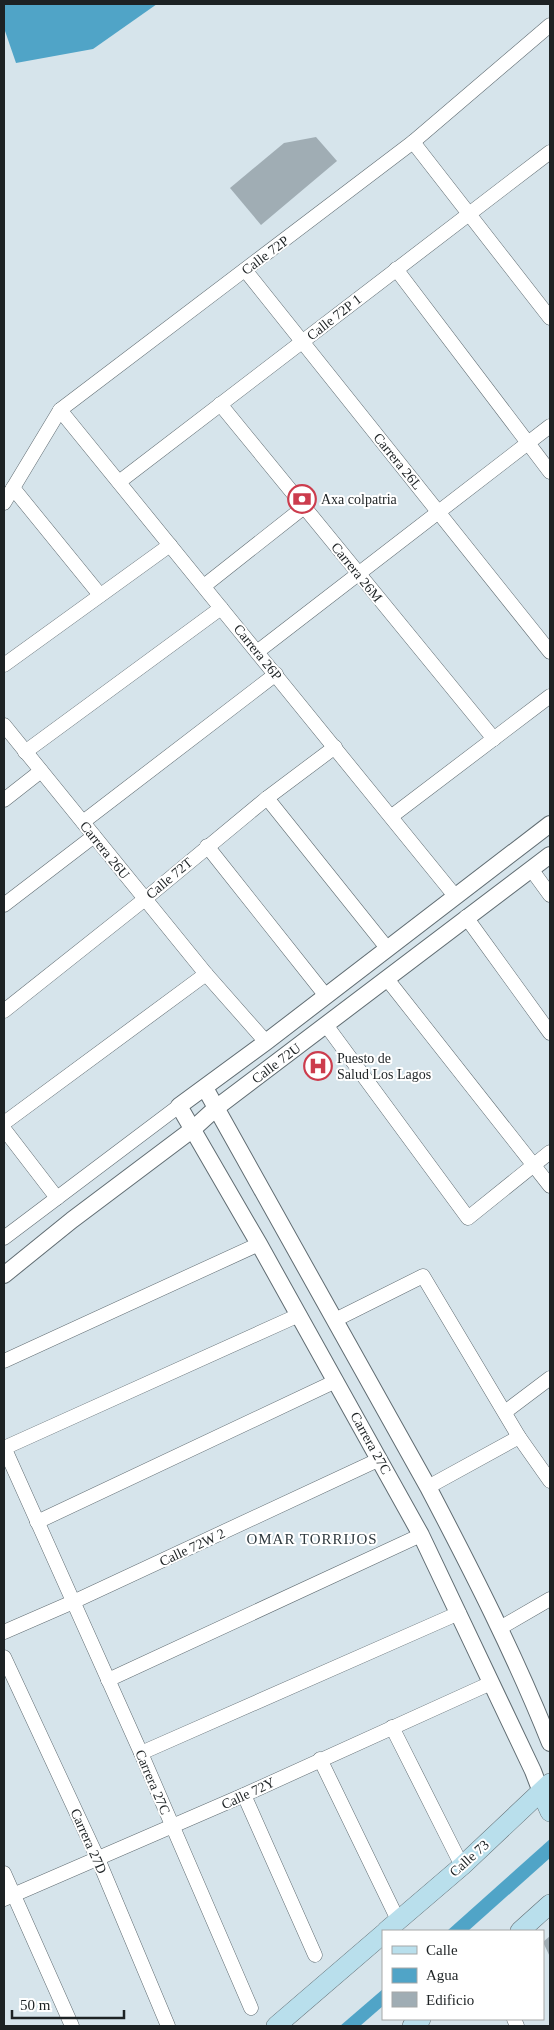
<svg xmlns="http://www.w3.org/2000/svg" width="554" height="2030" font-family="'Times New Roman',serif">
  <rect width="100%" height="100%" fill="#d6e4eb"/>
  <!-- water -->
  <g fill="#50a4c7">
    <polygon points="4,4 157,4 93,49 16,63 4,28"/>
    <polygon points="550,1839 550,1858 468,1931 447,1931"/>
    <polygon points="383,1989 383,2006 360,2026 340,2026"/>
  </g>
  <!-- building -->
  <g fill="#a0adb4">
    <polygon points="316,137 337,161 261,225 230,188 284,143"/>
    <polygon points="550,1936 550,1957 543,1942"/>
  </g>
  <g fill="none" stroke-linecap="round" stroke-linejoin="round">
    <defs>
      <g id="minor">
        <polyline points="413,142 550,318"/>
        <polyline points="396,269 550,472"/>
        <polyline points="245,270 550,652"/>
        <polyline points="220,404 494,739"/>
        <polyline points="60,410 455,896"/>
        <polyline points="119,482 550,152"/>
        <polyline points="13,488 100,595"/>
        <polyline points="4,503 60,410 413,142 550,25"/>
        <polyline points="204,586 304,507"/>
        <polyline points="257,652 550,426"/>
        <polyline points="4,665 170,545"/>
        <polyline points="4,725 206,974 266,1042"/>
        <polyline points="25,752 221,608"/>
        <polyline points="267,798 387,948"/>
        <polyline points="4,800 41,771"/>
        <polyline points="392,816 550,696"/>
        <polyline points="83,822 276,674"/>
        <polyline points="207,846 326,996"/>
        <polyline points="531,869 550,895"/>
        <polyline points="4,905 94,836"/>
        <polyline points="466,917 550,1033"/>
        <polyline points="387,979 550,1186"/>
        <polyline points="4,1011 145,899 267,798 335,747"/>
        <polyline points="326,1025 468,1218 550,1152"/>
        <polyline points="4,1123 206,974"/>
        <polyline points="4,1129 57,1198"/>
        <polyline points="4,1238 179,1106"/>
        <polyline points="335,1320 423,1276 519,1437 550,1481"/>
        <polyline points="4,1361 259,1244"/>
        <polyline points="505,1412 550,1378"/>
        <polyline points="4,1447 141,1753 251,2008"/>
        <polyline points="4,1448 299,1315"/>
        <polyline points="428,1487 519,1437"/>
        <polyline points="37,1522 336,1381"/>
        <polyline points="500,1628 550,1599"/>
        <polyline points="4,1632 73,1602 380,1459"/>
        <polyline points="4,1657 98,1859 168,2026"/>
        <polyline points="108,1680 421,1535"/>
        <polyline points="392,1727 462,1866"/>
        <polyline points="141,1753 459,1613"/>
        <polyline points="320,1759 398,1920"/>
        <polyline points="244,1795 315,1955"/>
        <polyline points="4,1873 72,2026"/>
        <polyline points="4,1899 244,1795 491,1683"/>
        <polyline points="514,2019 517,2026"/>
      </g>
      <g id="tertiary">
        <path d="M205,1088l223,399c44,84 87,168 122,256"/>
        <polyline points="4,1275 72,1220 193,1129 216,1108 550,855"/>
        <polyline points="541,1792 533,1771 421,1535 259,1244 179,1106 266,1042 550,824"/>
      </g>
      <g id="secondary">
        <polyline points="541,1792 550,1812"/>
        <polyline points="386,1931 462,1866 550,1783"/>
        <polyline points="520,1931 550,1904"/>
        <polyline points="276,2026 383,1934"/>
        <polyline points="412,2026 421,2019"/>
      </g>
    </defs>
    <!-- minor casing -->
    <use href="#minor" stroke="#606c72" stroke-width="15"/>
    <!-- tertiary casing -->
    <use href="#tertiary" stroke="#606c72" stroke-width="18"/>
    <!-- secondary casing -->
    <use href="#secondary" stroke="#606c72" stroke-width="20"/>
    <!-- minor -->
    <use href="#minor" stroke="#fff" stroke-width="14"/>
    <!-- tertiary -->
    <use href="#tertiary" stroke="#fff" stroke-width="16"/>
    <!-- secondary -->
    <use href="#secondary" stroke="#b9dfec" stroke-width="19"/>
  </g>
  <!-- icons -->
  <defs>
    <symbol id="bank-ring" viewBox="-11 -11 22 22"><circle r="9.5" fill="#fff" stroke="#cc3c4d" stroke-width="1.5"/><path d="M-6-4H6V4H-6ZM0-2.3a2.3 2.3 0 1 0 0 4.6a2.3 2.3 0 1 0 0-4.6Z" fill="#cc3c4d"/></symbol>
    <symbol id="hospital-ring" viewBox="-11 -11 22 22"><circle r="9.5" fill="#fff" stroke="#cc3c4d" stroke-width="1.5"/><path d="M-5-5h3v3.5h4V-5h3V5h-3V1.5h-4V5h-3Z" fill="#cc3c4d"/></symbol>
  </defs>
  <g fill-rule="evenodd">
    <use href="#bank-ring" x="286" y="483" width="32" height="32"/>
    <use href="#hospital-ring" x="302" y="1050" width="32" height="32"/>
  </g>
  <g text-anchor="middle" stroke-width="4" stroke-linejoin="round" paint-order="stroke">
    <!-- street labels -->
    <g font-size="14" fill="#1d2224" stroke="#fff">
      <text transform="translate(265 255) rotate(-37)" y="5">Calle 72P</text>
      <text transform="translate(334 317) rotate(-38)" y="5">Calle 72P 1</text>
      <text transform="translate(398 461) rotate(51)" y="5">Carrera 26L</text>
      <text transform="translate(357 572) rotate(51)" y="5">Carrera 26M</text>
      <text transform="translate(258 652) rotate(51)" y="5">Carrera 26P</text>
      <text transform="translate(105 850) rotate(51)" y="5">Carrera 26U</text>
      <text transform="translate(169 878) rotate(-40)" y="5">Calle 72T</text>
      <text transform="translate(276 1063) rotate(-37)" y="5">Calle 72U</text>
      <text transform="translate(371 1443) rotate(61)" y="5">Carrera 27C</text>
      <text transform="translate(192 1547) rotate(-25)" y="5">Calle 72W 2</text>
      <text transform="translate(153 1782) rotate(67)" y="5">Carrera 27C</text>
      <text transform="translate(248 1793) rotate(-25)" y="5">Calle 72Y</text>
      <text transform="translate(89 1841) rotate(66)" y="5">Carrera 27D</text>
      <text transform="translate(469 1858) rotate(-42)" y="5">Calle 73</text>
    </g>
    <!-- poi labels -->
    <g font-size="14" fill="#1d2224" stroke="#fff" text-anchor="start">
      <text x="321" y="504">Axa colpatria</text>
      <text x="337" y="1063">Puesto de<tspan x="337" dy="16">Salud Los Lagos</tspan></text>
    </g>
    <!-- neighbourhood labels -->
    <g font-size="15" letter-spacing="1" fill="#2e393e" stroke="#fff">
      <text x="312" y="1544">OMAR TORRIJOS</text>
    </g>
  </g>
  <!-- border -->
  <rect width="554" height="2030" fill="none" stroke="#1d2224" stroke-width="10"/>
  <!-- legend -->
  <rect x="382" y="1930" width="162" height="90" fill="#ffffff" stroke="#a5a7a7"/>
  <rect x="392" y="1946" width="25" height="8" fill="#b9dfec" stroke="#a5a7a7"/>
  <text x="426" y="1955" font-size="15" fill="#1d2224">Calle</text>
  <rect x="392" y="1968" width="25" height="15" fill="#50a4c7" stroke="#a5a7a7"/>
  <text x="426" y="1980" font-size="15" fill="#1d2224">Agua</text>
  <rect x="392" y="1992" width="25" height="15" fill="#a0adb4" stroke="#a5a7a7"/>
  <text x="426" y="2005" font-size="15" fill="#1d2224">Edificio</text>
  <!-- scale -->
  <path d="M12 2010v8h112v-8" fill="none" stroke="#1d2224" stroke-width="2.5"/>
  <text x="20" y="2010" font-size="15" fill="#1d2224" stroke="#ffffff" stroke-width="4" paint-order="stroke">50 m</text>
</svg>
